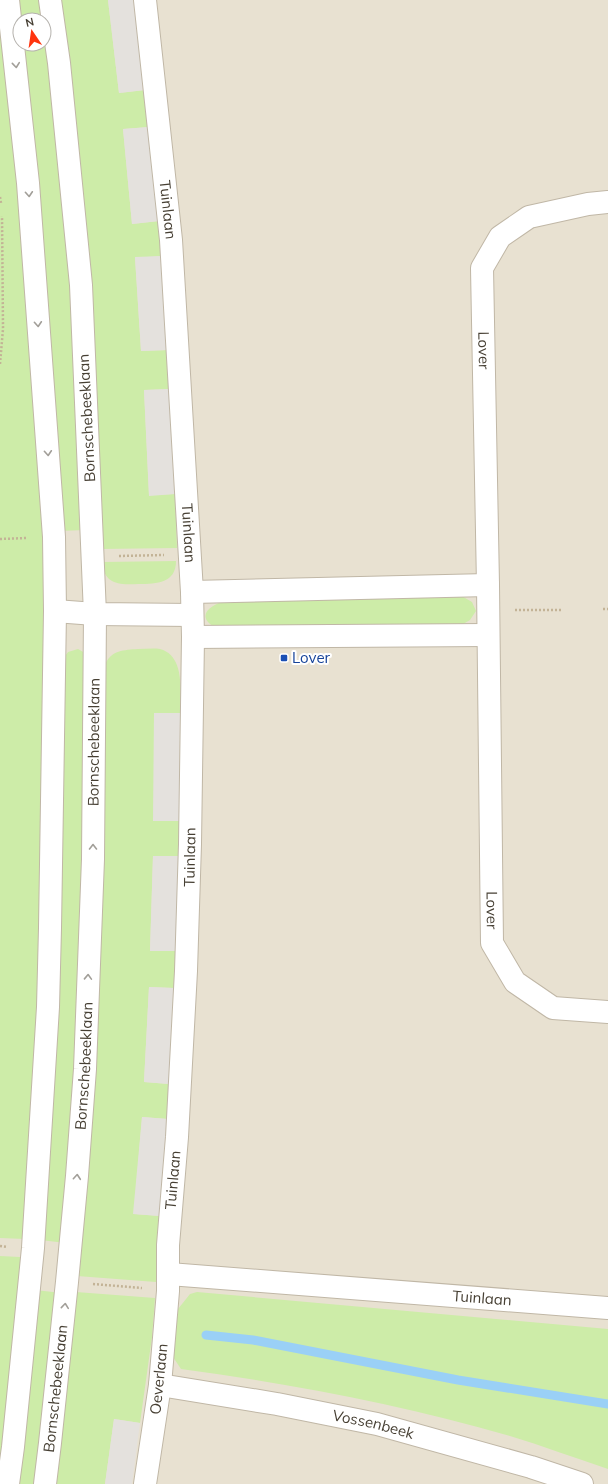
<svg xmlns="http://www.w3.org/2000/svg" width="608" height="1484" font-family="Mulish,sans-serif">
  <rect width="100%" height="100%" fill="#f4efe4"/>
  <!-- residential -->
  <path fill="#e8e1d1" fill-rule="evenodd" d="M0,0h608v1484h-608zM20,20h24v24h-24z"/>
  <!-- green -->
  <g fill="#cdeca8">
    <polygon points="0,0 14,111 44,544 46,904 25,1239 0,1238"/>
    <polygon points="16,0 42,0 67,224 85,530 59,531 22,44 44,44 44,20 20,20"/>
    <polygon points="56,0 108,0 119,93 145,90 149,127 123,129 132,224 159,221 162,256 135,258 141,351 168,350 170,389 144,390 149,495 175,494 177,548 101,549"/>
    <path d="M176,561c0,22 -19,23 -37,23 -10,0 -21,2 -30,-5 -5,-5 -6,-10 -7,-17z"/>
    <path d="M460,595l12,7 4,9 -6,9 -12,7 -239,2c-3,-2 -9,-4 -11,-7 -9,-11 8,-18 16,-21z"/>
    <polygon points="78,649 85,653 89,762 66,1243 40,1240 63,659 68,652"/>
    <path d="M138,649c7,0 15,-1 22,0 26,7 20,45 20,64h-26v108h25v35h-26l-3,95h26l-2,37 -25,-1 -5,95 25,2 -1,35 -26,-2 -8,97 26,2 -4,66 -79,-6 28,-611c6,-15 19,-15 33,-16z"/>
    <polygon points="0,1256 20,1257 23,1259 0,1474"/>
    <polygon points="35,1290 62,1293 41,1484 12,1484"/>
    <polygon points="76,1292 155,1298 152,1337 140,1423 114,1419 105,1484 53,1484"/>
    <path d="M197,1292l411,37v140c-33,-11 -65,-23 -98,-33 -107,-31 -218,-52 -329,-67l-10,-15 3,-40 16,-20z"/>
  </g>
  <!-- parking -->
  <g fill="#e4e1dd">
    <polygon points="108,0 135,0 145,90 119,93"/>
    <polygon points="149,127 159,221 132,224 123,129"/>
    <polygon points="162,256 168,350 141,351 135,257"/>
    <polygon points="170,389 175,494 149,496 144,390"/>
    <polygon points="154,713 180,713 179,821 153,821"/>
    <polygon points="153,856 179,856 176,951 150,951"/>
    <polygon points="149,987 174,988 169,1084 144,1082"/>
    <polygon points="142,1117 168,1119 160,1216 133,1214"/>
    <polygon points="114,1419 140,1423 132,1484 105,1484"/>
  </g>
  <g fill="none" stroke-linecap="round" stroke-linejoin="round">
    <!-- stream -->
    <polyline stroke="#9ad0f6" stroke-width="9" points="206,1335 253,1340 458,1380 608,1404"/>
    <defs>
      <g id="minor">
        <path id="s1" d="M145,0l26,240 21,352 1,45 -3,207 -4,127 -9,166 -9,108v46l-8,94 -15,99"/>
        <path id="s2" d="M608,202l-20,2 -59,13 -29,20 -18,31 6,317 4,358 23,39 38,26 55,4"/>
        <polyline points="192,592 488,585"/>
        <polyline points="55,611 95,614 192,615"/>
        <polyline points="193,637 488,635"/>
        <path id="s3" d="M169,1274l439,34"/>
        <path id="s4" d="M160,1385l117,19 100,20 154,43 51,17"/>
      </g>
      <g id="tertiary">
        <polyline points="8,1484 13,1447 33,1248 48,1007 50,928 55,611 54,537 28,183 8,0"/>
        <path id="s5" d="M45,1484l5,-41 17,-161 10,-106 8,-107 8,-210 2,-245 -14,-329 -22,-222 -9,-63"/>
      </g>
    </defs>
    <!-- minor casing -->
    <use href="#minor" stroke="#c0b7a6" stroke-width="24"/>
    <!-- tertiary casing -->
    <use href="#tertiary" stroke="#c0b7a6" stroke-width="24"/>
    <!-- path -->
    <g stroke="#c3b396" stroke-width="2.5" stroke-dasharray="2 2" stroke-linecap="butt">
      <polyline points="0,197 1,203"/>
      <polyline points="0,364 3,329 2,216"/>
      <polyline points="0,539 27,538"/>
      <polyline points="119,556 164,555"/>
      <polyline points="603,609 608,609"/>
      <polyline points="515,610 561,610"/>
      <polyline points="0,1246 7,1247"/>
      <polyline points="93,1284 142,1288"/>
    </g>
    <!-- minor -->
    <use href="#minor" stroke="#fff" stroke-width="22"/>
    <!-- tertiary -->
    <use href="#tertiary" stroke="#fff" stroke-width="22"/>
  </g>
  <!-- one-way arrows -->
  <defs><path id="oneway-chevron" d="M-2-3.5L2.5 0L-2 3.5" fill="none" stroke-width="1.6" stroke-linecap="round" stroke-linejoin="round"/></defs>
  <g stroke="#a29f99">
    <use href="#oneway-chevron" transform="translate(16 65) rotate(84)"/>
    <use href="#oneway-chevron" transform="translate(29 194) rotate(86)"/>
    <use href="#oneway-chevron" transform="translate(38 324) rotate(86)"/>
    <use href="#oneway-chevron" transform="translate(48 453) rotate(86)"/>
    <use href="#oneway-chevron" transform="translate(93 847) rotate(-90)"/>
    <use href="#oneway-chevron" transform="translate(88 977) rotate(-88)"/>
    <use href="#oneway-chevron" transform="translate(77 1177) rotate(-85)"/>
    <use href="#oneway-chevron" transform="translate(65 1306) rotate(-84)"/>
  </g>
  <!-- markers -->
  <rect fill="#1a4fb4" stroke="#fff" stroke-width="1.5" x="280" y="654" width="8" height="8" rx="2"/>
  <g text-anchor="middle" stroke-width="4" stroke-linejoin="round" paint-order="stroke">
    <!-- street labels -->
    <g font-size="15" fill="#463f33" stroke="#fff">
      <text dy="5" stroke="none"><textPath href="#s1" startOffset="211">Tuinlaan</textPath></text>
      <text dy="5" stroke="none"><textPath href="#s2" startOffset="234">Lover</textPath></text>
      <text transform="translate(87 418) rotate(-93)" y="5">Bornschebeeklaan</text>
      <text dy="5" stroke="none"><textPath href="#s1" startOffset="535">Tuinlaan</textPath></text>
      <text dy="5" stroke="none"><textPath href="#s5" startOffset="744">Bornschebeeklaan</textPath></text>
      <text transform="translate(190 857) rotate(-89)" y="5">Tuinlaan</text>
      <text dy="5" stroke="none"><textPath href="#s2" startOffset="794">Lover</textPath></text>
      <text dy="5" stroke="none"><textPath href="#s5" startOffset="420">Bornschebeeklaan</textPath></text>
      <text transform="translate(173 1180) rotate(-85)" y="5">Tuinlaan</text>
      <text dy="5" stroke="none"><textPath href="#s3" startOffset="314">Tuinlaan</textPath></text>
      <text transform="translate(159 1379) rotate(-84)" y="5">Oeverlaan</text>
      <text dy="5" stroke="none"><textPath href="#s5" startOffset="96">Bornschebeeklaan</textPath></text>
      <text dy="5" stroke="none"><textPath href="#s4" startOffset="217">Vossenbeek</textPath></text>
    </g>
    <!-- transit labels -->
    <g font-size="15" fill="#164399" stroke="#fff" text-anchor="start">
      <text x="292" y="663">Lover</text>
    </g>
  </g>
  <!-- north arrow -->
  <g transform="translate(32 32) rotate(347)"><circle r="19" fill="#ffffff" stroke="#b5b2ad"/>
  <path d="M0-3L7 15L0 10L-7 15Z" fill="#ff340f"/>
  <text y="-6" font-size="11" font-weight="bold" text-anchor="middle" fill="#463f33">N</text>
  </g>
</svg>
